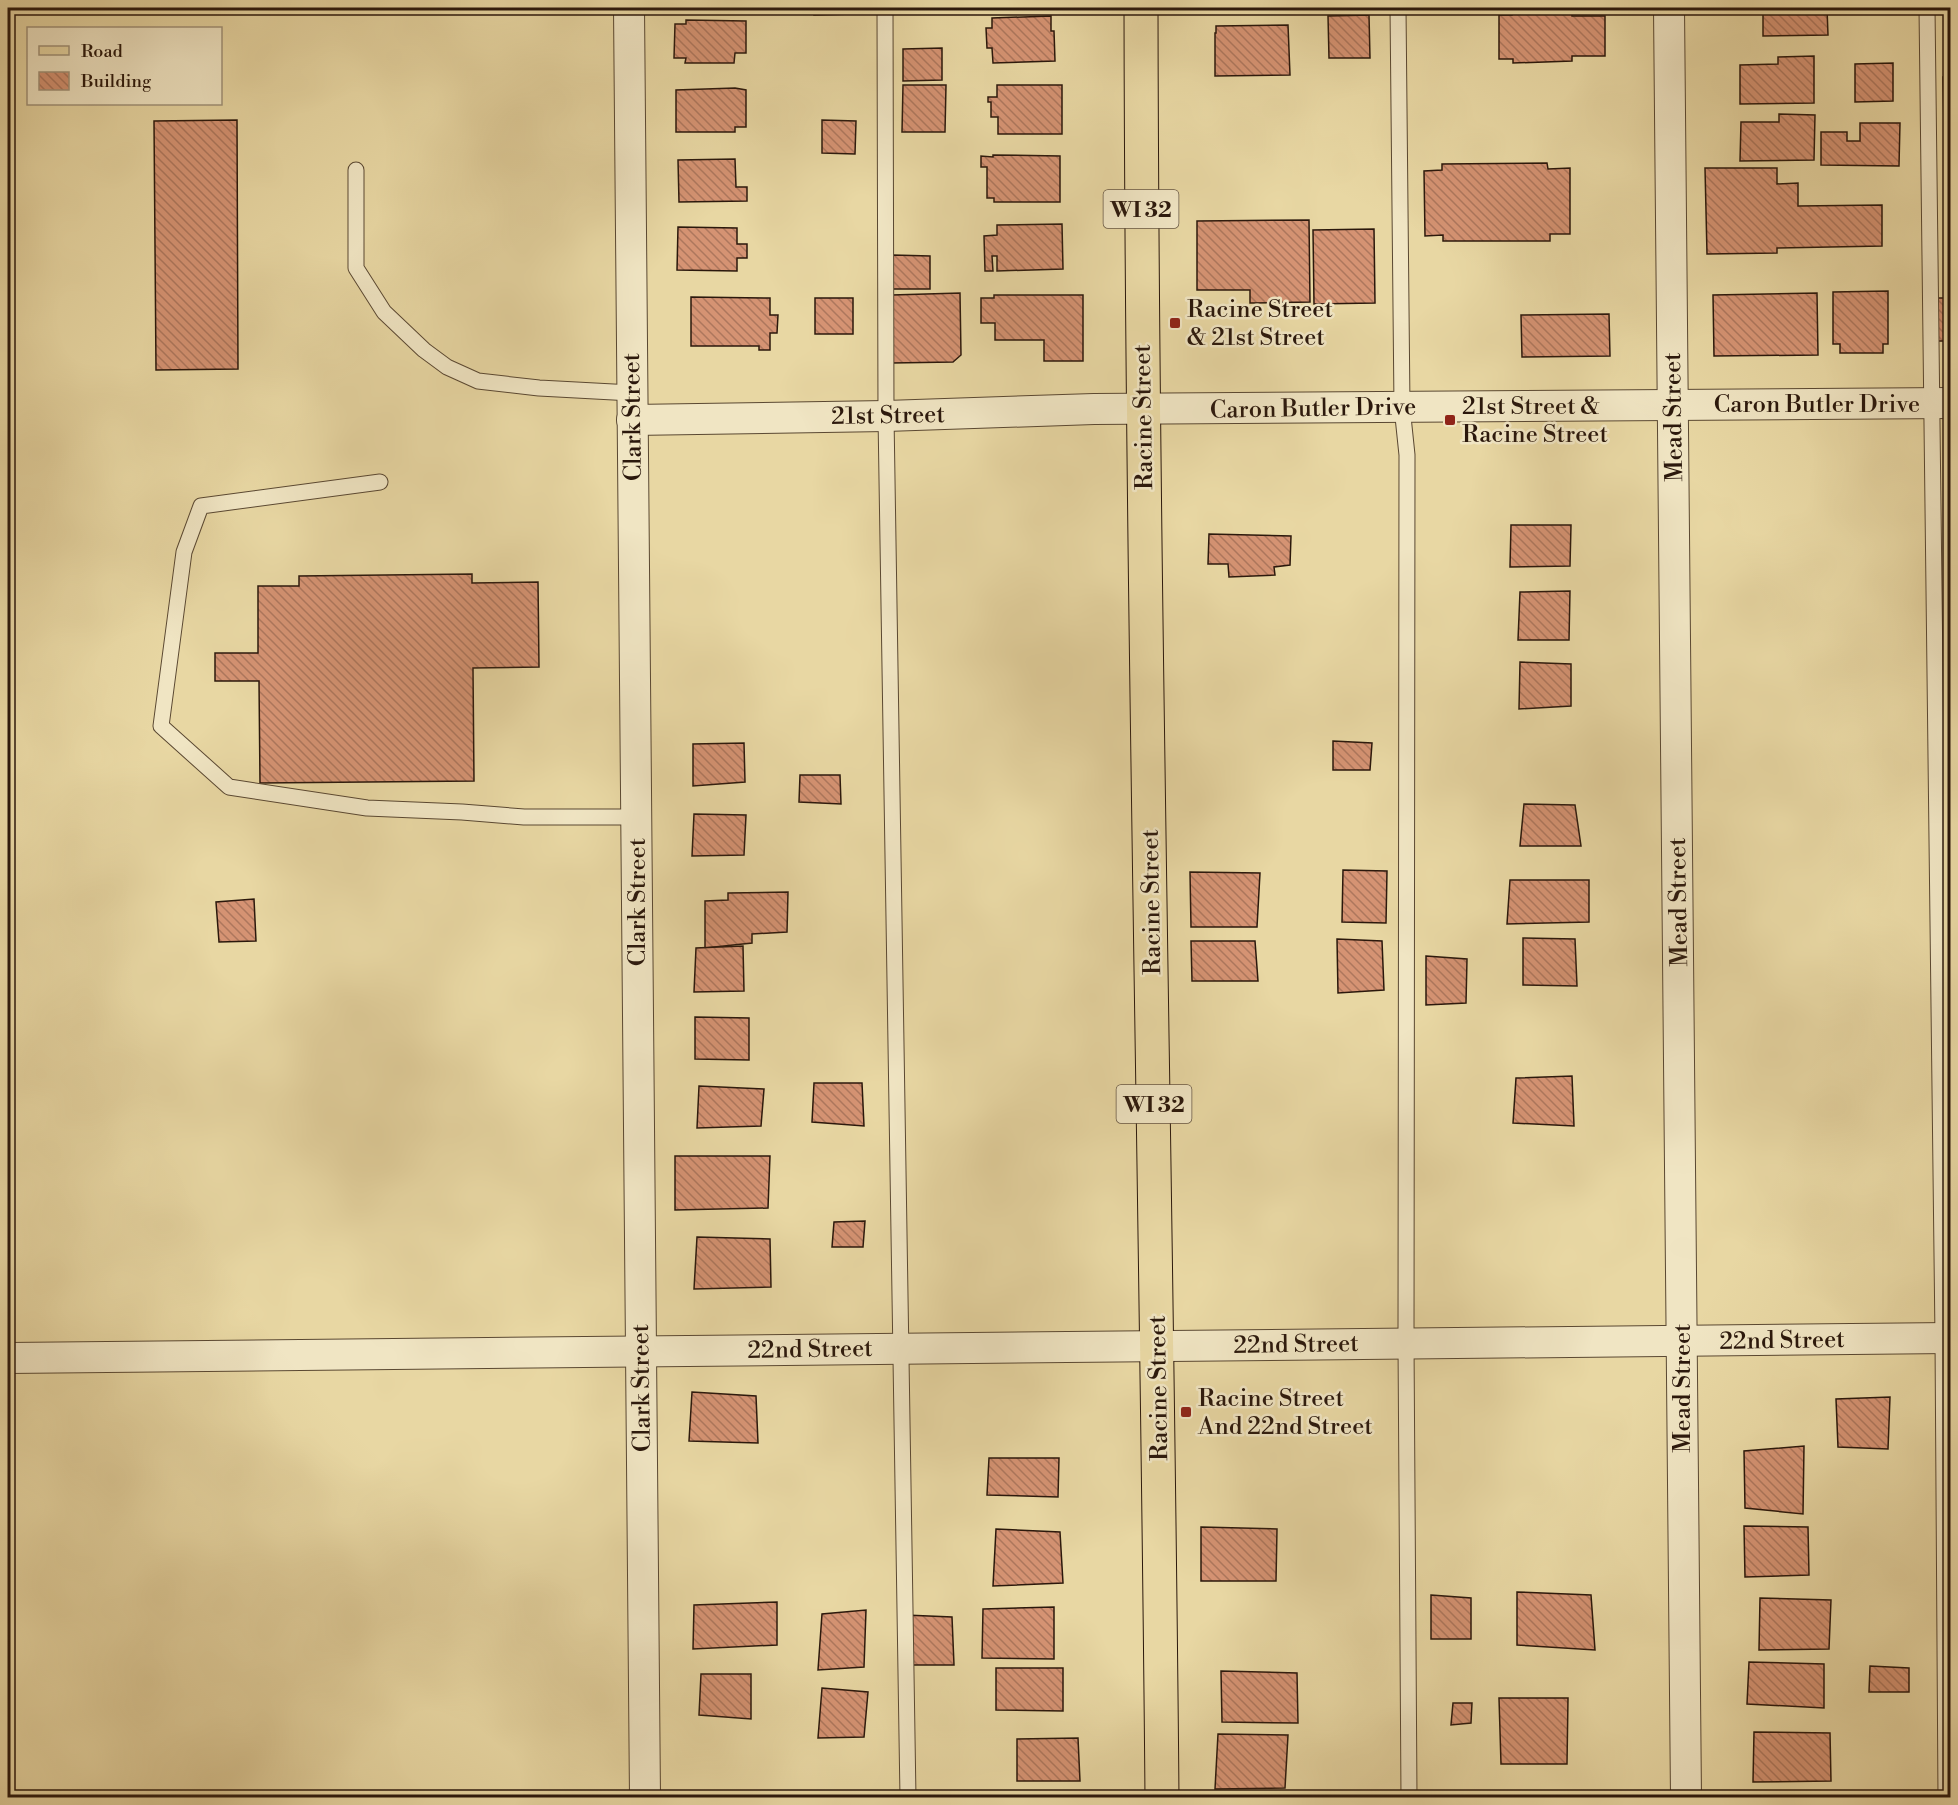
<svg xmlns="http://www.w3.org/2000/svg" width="1958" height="1805" font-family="'Libre Bodoni',serif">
  <defs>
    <pattern id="building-back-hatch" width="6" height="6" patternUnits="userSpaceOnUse" patternTransform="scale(1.5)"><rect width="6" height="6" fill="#d59373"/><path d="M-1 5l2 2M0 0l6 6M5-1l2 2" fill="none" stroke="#ad775d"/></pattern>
  </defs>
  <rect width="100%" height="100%" fill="#e8d7a3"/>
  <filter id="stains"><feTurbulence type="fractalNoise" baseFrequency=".00333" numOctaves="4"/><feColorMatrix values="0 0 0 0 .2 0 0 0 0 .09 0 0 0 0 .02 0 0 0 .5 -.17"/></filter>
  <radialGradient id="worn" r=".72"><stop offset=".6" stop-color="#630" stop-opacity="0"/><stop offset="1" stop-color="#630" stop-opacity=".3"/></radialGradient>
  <!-- building -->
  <g fill="url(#building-back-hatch)" stroke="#2b180c" stroke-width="1.5">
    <polygon points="814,8 855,8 855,14 814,15"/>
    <polygon points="1763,8 1827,8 1828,35 1763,36"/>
    <polygon points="1948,8 1950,8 1950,32 1949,32"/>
    <polygon points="1512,12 1572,12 1572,16 1605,16 1605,56 1572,56 1572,61 1513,63 1513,59 1499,59 1499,15 1512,15"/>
    <polygon points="1369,15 1370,58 1329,58 1328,16"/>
    <polygon points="1051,16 1051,31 1054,31 1055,61 993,63 992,48 987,48 986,28 992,28 992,18"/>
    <polygon points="686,20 746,21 746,53 735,53 734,63 685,63 686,58 674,58 675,24 686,24"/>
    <polygon points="1288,25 1290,75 1215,76 1215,33 1216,33 1216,26"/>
    <polygon points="942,48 942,80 903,81 903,49"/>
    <polygon points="1814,56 1814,103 1740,104 1740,65 1778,64 1778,57"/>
    <polygon points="1893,63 1893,101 1855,102 1855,64"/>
    <polygon points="1943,77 1950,77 1950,136 1948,136 1948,127 1944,127"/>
    <polygon points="903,85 946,85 945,132 902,132"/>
    <polygon points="997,85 1062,85 1062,134 998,134 998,117 991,117 991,102 988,102 988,97 997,97"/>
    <polygon points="735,88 746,90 746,127 735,127 735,132 676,132 676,90"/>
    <polygon points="1779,114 1815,115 1814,160 1740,161 1741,122 1779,122"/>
    <polygon points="237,120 238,369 156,370 154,121"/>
    <polygon points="822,120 856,121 855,154 822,153"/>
    <polygon points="1860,123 1900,123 1899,166 1821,165 1821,132 1847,132 1847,141 1860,141"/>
    <polygon points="993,155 1060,156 1060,202 994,202 994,198 987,198 987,167 981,167 981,156 993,157"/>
    <polygon points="1948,158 1950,158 1950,177 1949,177"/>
    <polygon points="735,159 736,187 747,187 747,201 679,202 678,160"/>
    <polygon points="1547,163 1548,169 1570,168 1570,234 1550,234 1550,241 1443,241 1443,235 1425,236 1424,171 1442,170 1442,164"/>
    <polygon points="1705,168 1777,168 1777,184 1798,183 1798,206 1882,205 1882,246 1777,248 1777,253 1707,254"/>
    <polygon points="1309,220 1310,302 1250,303 1250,290 1197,290 1197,221"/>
    <polygon points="1062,224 1063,269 997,271 997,256 992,256 993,271 985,271 984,236 997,235 997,225"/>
    <polygon points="678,227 737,228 737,244 747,244 747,258 737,258 737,271 677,270"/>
    <polygon points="1374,229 1375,303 1314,304 1313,230"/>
    <polygon points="892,255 930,256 930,289 892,289"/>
    <polygon points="1888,291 1888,344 1883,344 1883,353 1840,353 1840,344 1833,344 1833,292"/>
    <polygon points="960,293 961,355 953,362 892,363 892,295"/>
    <polygon points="1817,293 1818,355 1714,356 1713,295"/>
    <polygon points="994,295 1083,295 1083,361 1044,361 1044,340 995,340 995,323 981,323 981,298 994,298"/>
    <polygon points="691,297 770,298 770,315 778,315 777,333 770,333 770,350 759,350 759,346 691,346"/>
    <rect x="815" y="298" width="38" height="36"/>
    <rect x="1938" y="298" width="12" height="43"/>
    <polygon points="1609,314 1610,356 1522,357 1521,315"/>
    <polygon points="1511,525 1571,525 1570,566 1510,567"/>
    <polygon points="1209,534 1291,536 1290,565 1274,567 1275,575 1229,577 1228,564 1208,564"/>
    <polygon points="472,574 472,583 538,582 539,667 473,668 474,781 260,783 259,681 215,681 215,653 258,653 258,586 299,586 299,576"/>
    <polygon points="1570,591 1569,640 1518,640 1520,592"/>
    <polygon points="1520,662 1571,664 1571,706 1519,709"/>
    <polygon points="1333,741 1372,743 1370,770 1333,770"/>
    <polygon points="744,743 745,782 693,786 693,744"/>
    <polygon points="800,775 840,775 841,804 799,802"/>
    <polygon points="1524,804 1575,805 1581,846 1520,846"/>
    <polygon points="694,814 746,815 744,855 692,856"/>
    <polygon points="1343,870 1387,871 1386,923 1342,922"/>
    <polygon points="1190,872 1260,873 1257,927 1191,927"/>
    <polygon points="1510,880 1589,880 1589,922 1507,924"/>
    <polygon points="788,892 787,932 752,934 752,943 705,948 705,901 728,900 728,893"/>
    <polygon points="254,899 256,941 219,942 216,902"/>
    <polygon points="1523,938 1575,939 1577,986 1523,985"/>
    <polygon points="1337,939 1382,941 1384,990 1338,993"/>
    <polygon points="1191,941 1255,941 1258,981 1192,981"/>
    <polygon points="743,946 744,991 694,992 696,948"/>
    <polygon points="1426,956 1467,959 1466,1003 1426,1005"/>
    <polygon points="695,1017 749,1018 749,1060 695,1059"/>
    <polygon points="1572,1076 1574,1126 1513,1123 1516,1078"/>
    <polygon points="814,1083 862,1083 864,1126 812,1122"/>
    <polygon points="699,1086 764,1089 761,1126 697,1128"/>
    <polygon points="675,1156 770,1156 768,1208 675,1210"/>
    <polygon points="865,1221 863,1247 832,1247 834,1222"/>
    <polygon points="697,1237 770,1239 771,1287 694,1289"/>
    <polygon points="692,1392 756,1396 758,1443 689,1441"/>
    <polygon points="1890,1397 1888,1449 1838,1447 1836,1399"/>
    <polygon points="1804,1446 1803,1514 1745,1508 1744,1451"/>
    <polygon points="989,1458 1059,1458 1058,1497 987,1495"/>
    <polygon points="1744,1526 1808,1527 1809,1575 1745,1577"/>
    <polygon points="1201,1527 1277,1529 1276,1581 1201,1581"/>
    <polygon points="996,1529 1060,1532 1063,1583 993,1586"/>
    <polygon points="1517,1592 1591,1595 1595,1650 1517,1645"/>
    <polygon points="1431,1595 1471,1598 1471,1639 1431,1639"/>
    <polygon points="1760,1598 1831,1600 1829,1649 1759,1650"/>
    <polygon points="777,1602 777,1645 693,1649 694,1605"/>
    <polygon points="1054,1607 1054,1659 982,1658 983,1609"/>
    <polygon points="866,1610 864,1667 818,1670 822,1614"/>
    <polygon points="905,1615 952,1617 954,1665 906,1665"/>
    <polygon points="1749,1662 1824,1664 1824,1708 1747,1704"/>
    <polygon points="1870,1666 1909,1668 1909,1692 1869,1692"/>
    <polygon points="996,1668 1063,1668 1063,1711 996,1710"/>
    <polygon points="1221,1671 1297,1673 1298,1723 1222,1722"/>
    <polygon points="701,1674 751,1674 751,1719 699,1715"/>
    <polygon points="822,1688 868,1692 864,1737 818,1738"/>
    <polygon points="1499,1698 1568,1698 1567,1764 1501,1764"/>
    <polygon points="1453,1703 1472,1703 1471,1723 1451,1725"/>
    <polygon points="1754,1732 1830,1733 1831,1781 1753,1782"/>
    <polygon points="1218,1734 1288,1735 1285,1788 1215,1789"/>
    <polygon points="1078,1738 1080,1781 1017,1781 1017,1739"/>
  </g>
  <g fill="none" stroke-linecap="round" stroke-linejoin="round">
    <defs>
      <g id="lane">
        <polyline points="885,8 886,416 908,1798"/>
        <polyline points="1398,8 1402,407 1407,455 1406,1343 1409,1798"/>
        <polyline points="1927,8 1943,1338 1946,1798"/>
        <polyline points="356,170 356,268 384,312 424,350 447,367 478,381 539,388 632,393"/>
        <polyline points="380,482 201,506 184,552 161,726 229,787 367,808 462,812 524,817 636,817"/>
      </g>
      <g id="street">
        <polyline points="629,8 645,1798"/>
        <polyline points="1669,8 1686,1798"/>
        <polyline points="632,420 886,416 1094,409 1950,403"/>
        <polyline points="8,1358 1950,1338"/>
      </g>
      <path id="primary" d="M1141,8c1,596 16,1193 21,1790"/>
    </defs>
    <!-- lane casing -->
    <use href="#lane" stroke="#5a4832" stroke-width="17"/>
    <!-- street casing -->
    <use href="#street" stroke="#5a4832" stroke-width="32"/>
    <!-- primary casing -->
    <use href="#primary" stroke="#2b180c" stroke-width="35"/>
    <!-- lane -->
    <use href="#lane" stroke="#f0e5c3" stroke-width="15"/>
    <!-- street -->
    <use href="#street" stroke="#f0e5c3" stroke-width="30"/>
    <!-- primary -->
    <use href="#primary" stroke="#e8d7a3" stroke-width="33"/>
  </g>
  <!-- markers -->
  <g fill="#8f2418" stroke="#f0e5c3" stroke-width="2">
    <rect x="1169" y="317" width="12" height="12" rx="3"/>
    <rect x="1444" y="414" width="12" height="12" rx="3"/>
    <rect x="1180" y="1406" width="12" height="12" rx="3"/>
  </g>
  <g text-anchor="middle" stroke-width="5" stroke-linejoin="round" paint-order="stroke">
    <!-- shield labels -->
    <g fill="#f0e5c3" stroke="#665643" stroke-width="1.5">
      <rect x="1103.5" y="190" width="75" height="38" rx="4.5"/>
      <rect x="1116.5" y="1085" width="75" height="38" rx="4.5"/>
    </g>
    <g font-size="22" font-weight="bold" fill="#2b180c">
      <text x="1141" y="217">WI 32</text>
      <text x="1154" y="1112">WI 32</text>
    </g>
    <!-- poi labels -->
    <g font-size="24" fill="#2b180c" stroke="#f0e5c3" text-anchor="start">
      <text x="1187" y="317">Racine Street<tspan x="1187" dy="28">&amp; 21st Street</tspan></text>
      <text x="1462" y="414">21st Street &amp;<tspan x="1462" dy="28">Racine Street</tspan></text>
      <text x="1198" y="1406">Racine Street<tspan x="1198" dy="28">And 22nd Street</tspan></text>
    </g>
    <!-- street labels -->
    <g font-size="24" fill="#2b180c" stroke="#f0e5c3">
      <text x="1817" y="412">Caron Butler Drive</text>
      <text transform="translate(1313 408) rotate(-1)" y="8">Caron Butler Drive</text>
      <text transform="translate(888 415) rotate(-1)" y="8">21st Street</text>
      <text transform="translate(632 417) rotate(-91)" y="8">Clark Street</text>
      <text transform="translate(1143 417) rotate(-91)" y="8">Racine Street</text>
      <text transform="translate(1673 417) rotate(-91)" y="8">Mead Street</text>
      <text transform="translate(637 902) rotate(-90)" y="8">Clark Street</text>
      <text transform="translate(1151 902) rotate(-91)" y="8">Racine Street</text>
      <text transform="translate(1678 902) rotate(-91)" y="8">Mead Street</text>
      <text transform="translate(1782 1340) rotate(-1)" y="8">22nd Street</text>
      <text transform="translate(1296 1344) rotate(-1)" y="8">22nd Street</text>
      <text transform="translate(810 1349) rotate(-1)" y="8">22nd Street</text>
      <text transform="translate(641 1388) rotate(-91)" y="8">Clark Street</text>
      <text transform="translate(1158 1388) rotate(-91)" y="8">Racine Street</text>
      <text transform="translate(1682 1388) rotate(-90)" y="8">Mead Street</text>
    </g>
  </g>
  <!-- margin -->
  <rect width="1958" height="1805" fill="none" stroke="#e8d7a3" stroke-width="30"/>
  <rect x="9" y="9" width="1940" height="1787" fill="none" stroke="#2b180c" stroke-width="3"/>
  <rect x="15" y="15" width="1928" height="1775" fill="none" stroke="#2b180c" stroke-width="1.5"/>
  <!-- legend -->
  <rect x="27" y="27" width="195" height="78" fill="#f0e5c3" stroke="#a1937a" stroke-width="1.5"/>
  <rect x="39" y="46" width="30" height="9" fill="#e8d7a3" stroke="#a1937a" stroke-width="1.5"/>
  <text x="81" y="57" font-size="18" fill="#2b180c">Road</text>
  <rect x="39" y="72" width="30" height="18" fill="url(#building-back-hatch)" stroke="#a1937a" stroke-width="1.5"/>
  <text x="81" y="87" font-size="18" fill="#2b180c">Building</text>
  <rect width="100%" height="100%" filter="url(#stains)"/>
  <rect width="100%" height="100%" fill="url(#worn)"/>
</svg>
